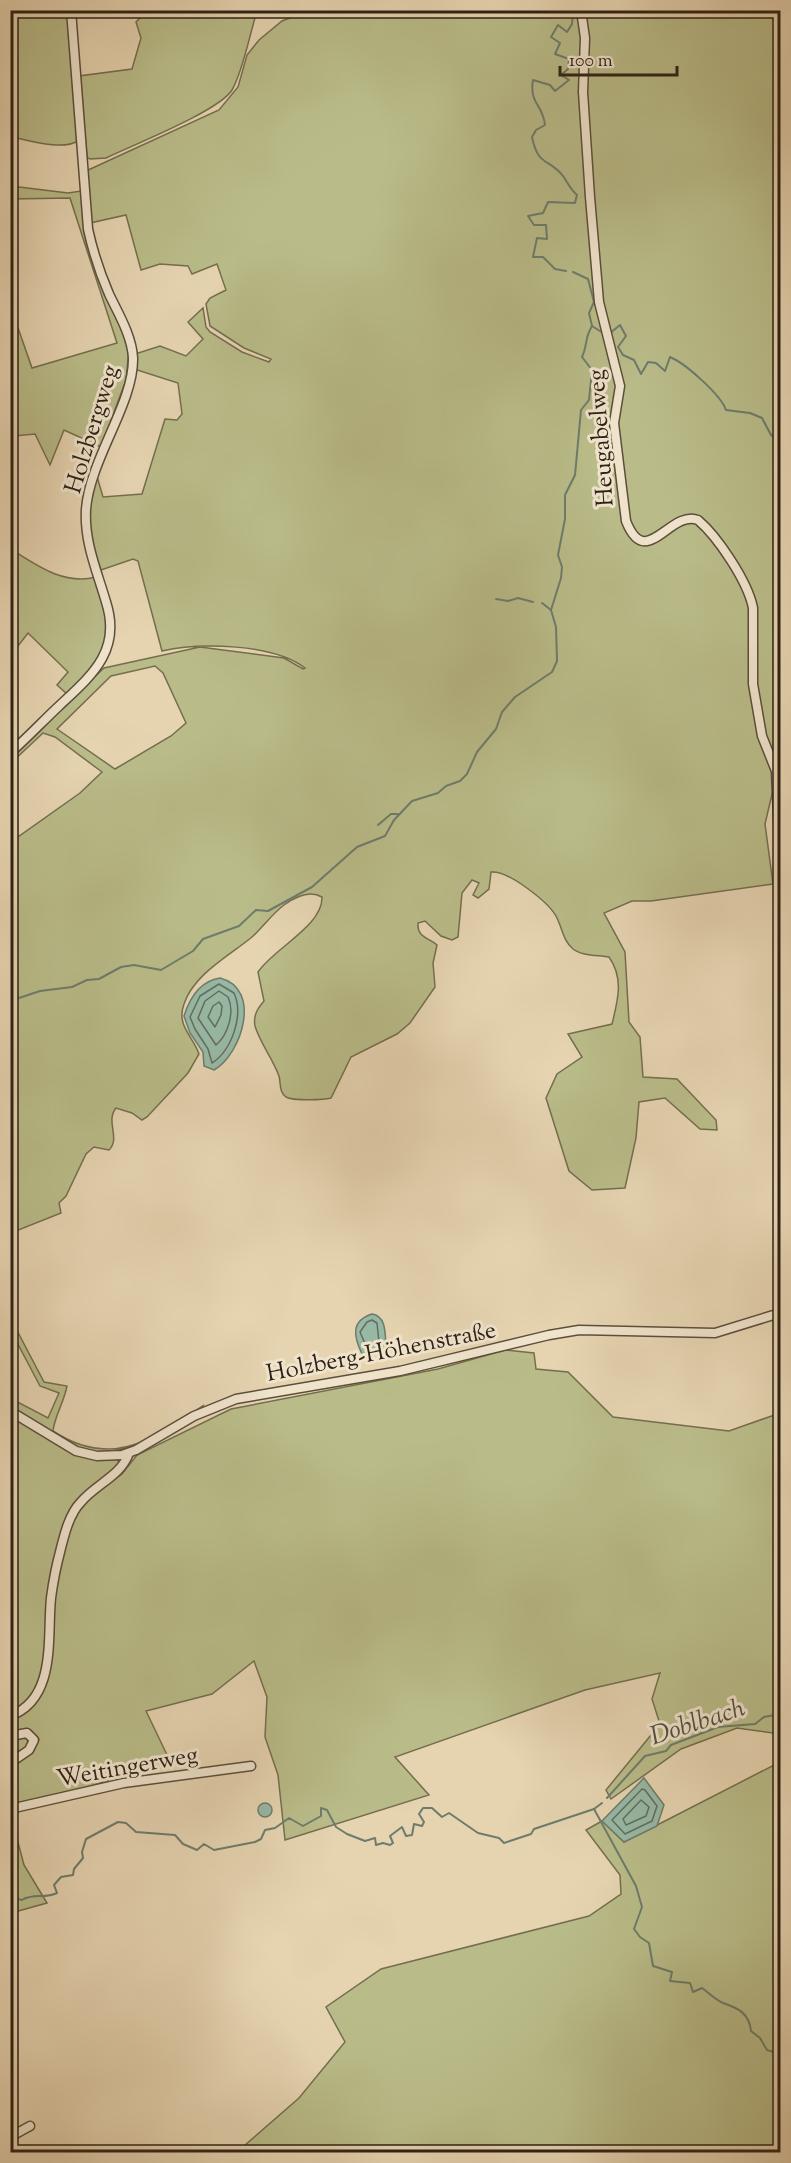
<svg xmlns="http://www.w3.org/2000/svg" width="791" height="2163" font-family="'Sorts Mill Goudy',serif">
  <rect width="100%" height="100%" fill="#e6d4b1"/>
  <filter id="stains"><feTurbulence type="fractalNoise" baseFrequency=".00333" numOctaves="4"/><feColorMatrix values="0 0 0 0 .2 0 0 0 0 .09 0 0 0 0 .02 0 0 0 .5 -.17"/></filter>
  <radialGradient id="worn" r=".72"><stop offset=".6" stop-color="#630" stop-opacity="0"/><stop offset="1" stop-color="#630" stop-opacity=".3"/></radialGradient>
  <!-- green -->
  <g fill="#b9bc89" stroke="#746e4f" stroke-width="1.5" fill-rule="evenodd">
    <path d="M322,10l458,1v749l-15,64 8,60 -122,17h-19l-28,12 21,39 4,70 11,15 3,40 34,2 39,41 1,10 -17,-1 -35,-31 -26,4 -3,36 -11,50 -33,2 -23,-19 -23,-73 11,-24 25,-17 -14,-23 44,-10c6,-24 12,-46 -3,-67 -11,-2 -27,-1 -36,-8 -10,-8 -11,-22 -17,-33 -8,-14 -48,-46 -65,-44l-2,17 -11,9 -5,-3 6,-12 -7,-3 -10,13 -4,44 -6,3 -11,-4 -16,-15 -7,2c-1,15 10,14 19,22l-4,18 2,24 -25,36 -13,11 -46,23 -20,41c-7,2 -38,3 -45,-1 -7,-5 -5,-13 -7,-21 -6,-17 -19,-33 -24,-50 -2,-11 3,-18 9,-25l-6,-29c16,-24 65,-46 64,-75 -12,-7 -27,0 -38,8 -12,9 -21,22 -32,32 -23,19 -58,37 -68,67 -8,22 9,32 15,50l-11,19 -41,44 -5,3 -10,-7 -16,-5c-11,14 5,30 -7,42l-15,-3 -8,7 -20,42 -7,7 2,10 -50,20v-391l69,-49 22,-21 -47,-35 -12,-4 -32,30v-6l93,-89 96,-21 84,11 19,11 2,-1c-31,-24 -105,-26 -143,-17l-24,-90 -5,-2 -35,12 -10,-56 8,-42 7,24 39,-3 23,-75 12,1 5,-6 -4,-31 -44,-14 1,-15 25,-8 26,10 17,-17 -15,-17 15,-14 3,19 4,5 32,20 27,10 2,-3 -27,-11 -34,-22 -4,-22 4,-6 16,-8 -9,-26 -25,10 -4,-8 -28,-2 -19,6 -15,-55 -36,8 -4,-52 133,-61 19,-23 9,-32 12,-15 23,-19 13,-5 18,-1zM155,666l8,7 23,50 -15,13 -56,33 -58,-40 54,-53z"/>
    <path d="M10,11h59l9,130c-17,10 -49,-1 -67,-4z"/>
    <path d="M147,11h110c-7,22 -14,60 -25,79 -13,21 -99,55 -126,68l-16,1 -3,-2 -8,-81 53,-7 9,-31 -5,-16z"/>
    <polygon points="11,186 68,193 81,191 85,230 129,349 126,380 101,447 64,430 50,465 35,434 14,436 10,305 32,368 117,343 70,198 11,199"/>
    <path d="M10,482h4v69c25,16 51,34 82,26 18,63 17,70 -28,118l-11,-10 11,-13 -40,-39 -17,22z"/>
    <path d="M11,1319l33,63 23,4c-3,16 -13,32 -14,45 59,39 100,8 151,-26 -10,12 -29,19 -43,27 -70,41 -89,12 -150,-24l-1,-10 38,20 11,-25 -19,-7 -29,-55z"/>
    <polygon points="505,1350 534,1353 536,1369 568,1372 613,1417 729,1431 780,1413 780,1734 737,1728 681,1749 611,1799 606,1790 660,1724 652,1699 660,1673 585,1690 395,1757 429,1795 285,1840 278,1775 265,1737 267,1697 254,1661 212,1694 146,1711 169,1759 11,1814 10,1414 71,1452 118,1460 119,1465 89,1498 122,1474 137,1455 231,1409 438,1369"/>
    <polygon points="780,1762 780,2152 237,2152 299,2098 345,2042 326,2007 381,1969 589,1916 621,1894 620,1875 586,1830 602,1821 624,1842"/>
    <polygon points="11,1816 24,1865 47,1903 11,1913"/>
  </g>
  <!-- water -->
  <g fill="#97b9a6" stroke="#6d7c6c" stroke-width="1.5">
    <path d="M220,978c43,11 21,77 -6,92l-10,-4 -1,-14 -13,-19 -6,-17c6,-19 16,-35 36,-38z"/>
    <path d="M372,1314c15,2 13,21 14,34l-24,6c-8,-17 -12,-33 10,-40z"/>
    <polygon points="644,1778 664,1805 657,1826 624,1842 602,1821"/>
    <circle cx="265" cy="1810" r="7"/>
  </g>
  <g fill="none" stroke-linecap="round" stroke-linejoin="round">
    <!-- shore -->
    <g stroke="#626d5e" stroke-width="1.5">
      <path d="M219,984l15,9c10,22 -2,57 -22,70l-4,-14 -13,-20 -5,-12 10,-21z"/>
      <path d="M219,991l9,6c7,15 0,38 -12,48l-18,-27 7,-17z"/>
      <polygon points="219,1002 222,1006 221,1015 215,1027 208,1017 213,1006"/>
      <polygon points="372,1320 377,1323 379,1342 366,1346 360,1332 367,1322"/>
      <polygon points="642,1789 645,1790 657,1806 652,1821 625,1834 612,1820"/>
      <polygon points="641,1800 649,1807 646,1816 626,1825 623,1819"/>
    </g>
    <!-- stream -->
    <g stroke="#6d7c6c" stroke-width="2">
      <path d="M566,271l-11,-2 -12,-12h-10l4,-19 10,1 -1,-14h-12l-6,-9 15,-3 5,-11 27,1 2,-8c-7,-6 -9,-12 -14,-19 -14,-18 -25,-9 -31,-39l4,-7 9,-5c-2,-21 -16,-21 -12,-45l17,5 5,6 14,-11 -8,-5 7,-6 1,-10 -14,-5 5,-11 -9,-6 7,-12 9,7 5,-8 1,-14"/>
      <polyline points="573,272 588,279 594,302 589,313 592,326 603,333"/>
      <path d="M609,334l11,-9 6,11 -8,11 5,8 11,5 7,14 7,-12 8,1 9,8 5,-14c15,6 51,38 56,53l24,3 12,5 9,17 9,7"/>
      <polyline points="496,599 508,601 518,598 533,602"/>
      <polyline points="542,603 551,610"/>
      <polyline points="378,825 391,814 398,814"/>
      <path d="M10,1001l30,-10 32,-4 15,-7 12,-1 22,-12 13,-2 27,5 32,-19 10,-12 36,-13 17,-16 12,1 44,-24 45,-40 28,-11 9,-16 18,-19 26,-8 8,-7 14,-5 7,-7 10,-22 19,-23 6,-17 13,-15 37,-25 5,-11 -1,-34 -5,-17 10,-32 1,-11 -4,-12 7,-36v-24l10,-20 6,-65 8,-10 3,-30 -10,-13c6,-12 2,-18 10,-31"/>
      <polyline points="607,1798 645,1756 666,1751 671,1745 718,1727 755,1724 764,1717 780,1714"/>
      <path d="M594,1809l42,77 6,21 -8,22 6,8 9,6 4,23 19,6 -2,9 20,2 3,9 9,-4c7,5 14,12 21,15 15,5 26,10 28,28l9,7 7,12 13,4"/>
      <path d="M10,1897l12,3c11,-7 23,-1 35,-7l-3,-8 7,-8 12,-2 1,-6 9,-11 -1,-6 4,-13 32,-17 8,1 10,9 39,3 8,9 14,6 7,-6 10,6 41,-8 6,-3 4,-9 10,-2 14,-10 14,8 18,-10v-8l6,2 9,17 11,7 18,7 10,-3 1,7 7,-2 7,2 3,-2 -3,-7 12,-9 4,9 6,-1 2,-11 8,2 2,-4 -5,-8 4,-6h9l10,9 7,-4 29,20 21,5 5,5 27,-9 3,-5 60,-20 8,-6"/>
    </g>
    <defs>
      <g id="minor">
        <path d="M581,10l4,28 -2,54 7,105 9,105 21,84 -6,37 12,98c20,51 44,-12 72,-1 20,17 50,62 55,88v76l9,52 14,35 4,90"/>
        <path d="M10,753c17,-15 33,-32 49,-47 32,-30 63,-55 47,-104 -9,-31 -22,-60 -20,-93 4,-50 48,-106 47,-151 -1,-22 -15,-45 -24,-64 -9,-21 -16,-42 -21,-65l-17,-219"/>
        <polyline points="10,1411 76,1451 97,1456 122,1455 136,1450 194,1416 236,1399 400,1371 549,1335 579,1330 715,1333 780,1313"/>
        <path d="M10,1716c47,-17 37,-79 41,-118 2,-15 5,-31 9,-46 4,-16 9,-38 21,-50 15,-18 40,-26 48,-49"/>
        <polyline points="10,1736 27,1733 34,1740 29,1750 10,1763"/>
        <polyline points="10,1809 124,1783 251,1766"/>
        <polyline points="10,2137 30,2126"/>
      </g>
    </defs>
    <!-- minor casing -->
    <use href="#minor" stroke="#5c4e3c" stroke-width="11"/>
    <!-- minor -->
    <use href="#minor" stroke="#efe3cc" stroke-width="8"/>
  </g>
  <g text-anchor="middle" stroke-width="6" stroke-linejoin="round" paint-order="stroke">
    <!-- street labels -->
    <g font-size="24" fill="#2e2115" stroke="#efe3cc">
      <text transform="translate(91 429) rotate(-73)" y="8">Holzbergweg</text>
      <text transform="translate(600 438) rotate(-94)" y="8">Heugabelweg</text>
      <text transform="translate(381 1351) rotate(-11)" y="8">Holzberg-Höhenstraße</text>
      <text transform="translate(127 1766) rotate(-10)" y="8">Weitingerweg</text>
    </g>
    <!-- water labels -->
    <g font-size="26" font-style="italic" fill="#4e4f40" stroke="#efe3cc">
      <text transform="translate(697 1721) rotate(-18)" y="9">Doblbach</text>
    </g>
  </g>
  <!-- margin -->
  <rect width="791" height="2163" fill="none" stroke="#e6d4b1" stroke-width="36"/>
  <rect x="12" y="12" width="767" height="2139" fill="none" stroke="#2e2115" stroke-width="3"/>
  <rect x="18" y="18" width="755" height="2127" fill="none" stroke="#2e2115" stroke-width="1.5"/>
  <!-- scale -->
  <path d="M560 66v9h117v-9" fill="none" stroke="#2e2115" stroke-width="3"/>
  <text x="569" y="66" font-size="18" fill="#2e2115" stroke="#efe3cc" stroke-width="4.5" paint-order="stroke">100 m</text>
  <rect width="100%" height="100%" filter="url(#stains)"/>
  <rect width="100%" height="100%" fill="url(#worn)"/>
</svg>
